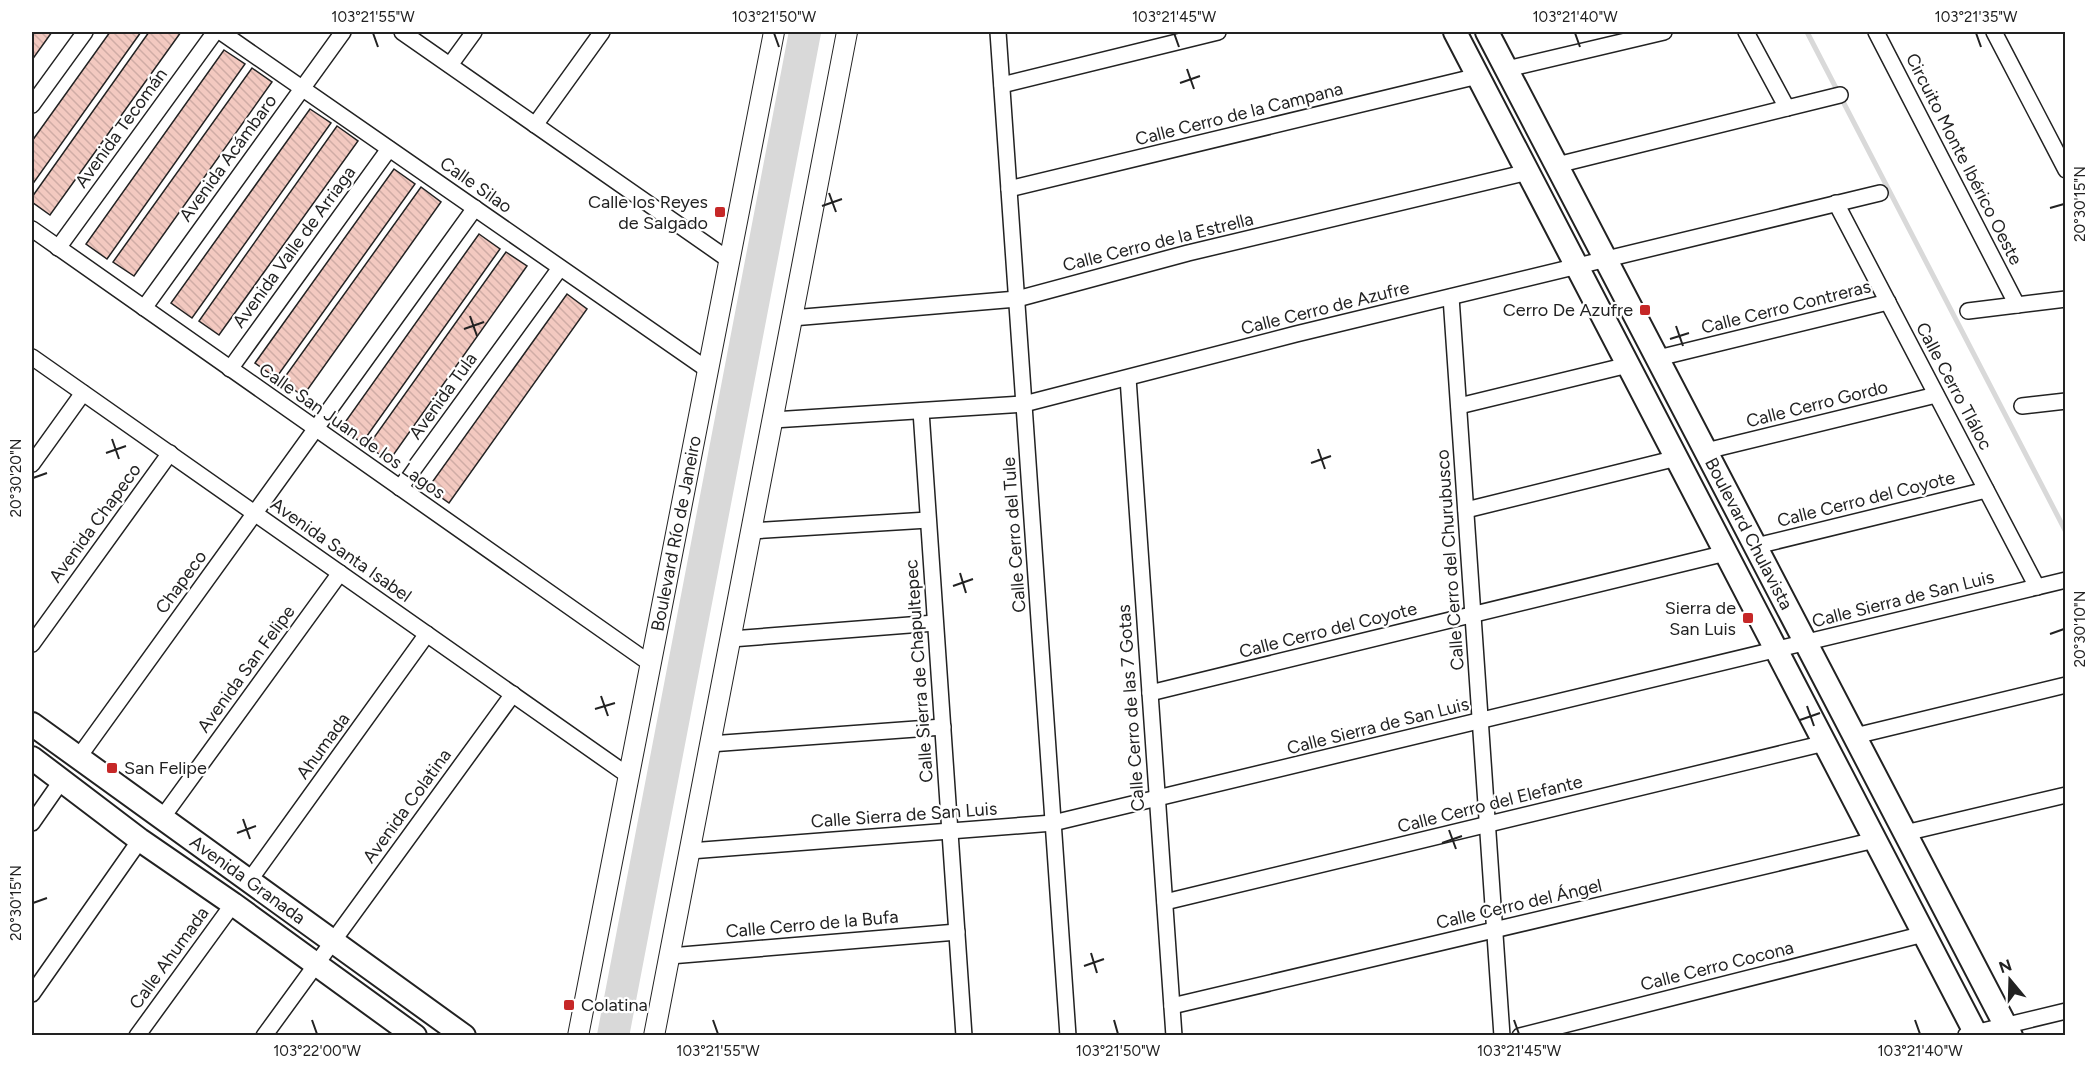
<svg xmlns="http://www.w3.org/2000/svg" width="2097" height="1067" font-family="Figtree,sans-serif">
  <defs>
    <pattern id="building-back-hatch" width="6" height="6" patternUnits="userSpaceOnUse" patternTransform="scale(1.5)"><rect width="6" height="6" fill="#f3c9c0"/><path d="M-1 5l2 2M0 0l6 6M5-1l2 2" fill="none" stroke="#d0aca5"/></pattern>
  </defs>
  <rect width="100%" height="100%" fill="#fff"/>
  <g fill="none" stroke-linecap="round" stroke-linejoin="round">
    <!-- stream -->
    <polyline stroke="#d9d9d9" stroke-width="5" points="1807,32 2066,532"/>
    <!-- river -->
    <polyline stroke="#d9d9d9" stroke-width="32" points="613,1036 805,32"/>
  </g>
  <!-- building -->
  <g fill="url(#building-back-hatch)" stroke="#222" stroke-width="1.5">
    <polygon points="32,32 52,32 32,60"/>
    <polygon points="110,32 141,32 32,185 32,141"/>
    <polygon points="149,32 181,32 50,215 32,202 32,197"/>
    <polygon points="224,50 245,64 107,259 86,244"/>
    <polygon points="252,68 272,82 134,276 113,262"/>
    <polygon points="310,109 331,123 192,318 171,303"/>
    <polygon points="337,126 358,141 219,335 199,321"/>
    <polygon points="394,169 415,184 276,378 255,363"/>
    <polygon points="421,187 441,202 303,396 282,381"/>
    <polygon points="479,234 500,249 362,443 341,428"/>
    <polygon points="506,252 527,266 389,461 368,446"/>
    <polygon points="567,294 587,309 449,503 428,488"/>
  </g>
  <g fill="none" stroke-linecap="round" stroke-linejoin="round">
    <defs>
      <g id="minor">
        <polyline points="221,32 708,370"/>
        <polyline points="402,32 729,260"/>
        <polyline points="998,32 1068,1036"/>
        <polyline points="1746,32 1787,108"/>
        <polyline points="1876,32 2017,305"/>
        <polyline points="1994,32 2066,170"/>
        <polyline points="450,65 474,32"/>
        <polyline points="1507,69 1664,32"/>
        <polyline points="1002,85 1218,32"/>
        <polyline points="32,105 85,32"/>
        <polyline points="535,125 602,32"/>
        <polyline points="1557,165 1840,95"/>
        <polyline points="1009,189 1478,76"/>
        <polyline points="1836,203 2037,587"/>
        <polyline points="32,229 651,664"/>
        <polyline points="58,248 215,32"/>
        <polyline points="1451,297 1502,1036"/>
        <polyline points="144,308 343,32"/>
        <polyline points="1968,311 2066,299"/>
        <polyline points="792,318 1017,299 1188,253 1528,172"/>
        <polyline points="32,357 629,776"/>
        <polyline points="1658,358 1888,302"/>
        <polyline points="230,369 389,149"/>
        <polyline points="1128,378 1174,1036"/>
        <polyline points="1459,406 1628,365"/>
        <polyline points="2022,406 2066,401"/>
        <polyline points="921,411 964,1036"/>
        <polyline points="773,420 1024,404 1296,334 1880,193"/>
        <polyline points="1706,451 1936,395"/>
        <polyline points="32,464 83,393"/>
        <polyline points="400,488 560,268"/>
        <polyline points="1466,510 1677,458"/>
        <polyline points="751,531 928,520"/>
        <polyline points="1756,546 1986,490"/>
        <polyline points="731,639 935,623"/>
        <polyline points="32,644 170,453"/>
        <polyline points="1150,693 1726,553"/>
        <polyline points="1855,736 2066,685"/>
        <polyline points="710,744 943,727"/>
        <polyline points="78,758 475,208"/>
        <polyline points="162,818 340,573"/>
        <polyline points="32,823 62,780"/>
        <polyline points="1905,833 2066,795"/>
        <polyline points="690,851 1053,823 2066,580"/>
        <polyline points="249,881 427,634"/>
        <polyline points="1165,902 1825,743"/>
        <polyline points="670,956 957,932"/>
        <polyline points="32,994 140,840"/>
        <polyline points="1172,1006 1875,840"/>
        <polyline points="1966,1035 2066,1011"/>
        <polyline points="137,1036 233,904"/>
        <polyline points="264,1036 513,694"/>
        <polyline points="1520,1036 1924,934"/>
      </g>
      <g id="tertiary">
        <path id="s1" d="M578,1036l196,-1004"/>
        <polyline points="654,1036 847,32"/>
      </g>
      <g id="secondary">
        <polyline points="1455,32 1977,1036"/>
        <path id="s2" d="M1487,32l524,1004"/>
        <path id="s3" d="M32,724l432,312"/>
        <polyline points="32,758 140,840 233,904 415,1036"/>
      </g>
    </defs>
    <!-- minor casing -->
    <use href="#minor" stroke="#222" stroke-width="18"/>
    <!-- tertiary casing -->
    <use href="#tertiary" stroke="#222" stroke-width="22"/>
    <!-- secondary casing -->
    <use href="#secondary" stroke="#222" stroke-width="26"/>
    <!-- minor -->
    <use href="#minor" stroke="#fff" stroke-width="15"/>
    <!-- tertiary -->
    <use href="#tertiary" stroke="#fff" stroke-width="20"/>
    <!-- secondary -->
    <use href="#secondary" stroke="#fff" stroke-width="22"/>
  </g>
  <!-- ticks -->
  <path fill="none" stroke="#222" stroke-width="2" d="M373,33l5,14M774,33l5,14M1174,33l5,14M1575,33l5,14M1976,33l5,14M1187,69l7,20M1180,83l20,-7M829,193l7,19M822,206l20,-7M2050,208l14,-4M470,316l7,20M1676,326l7,20M464,329l20,-7M1670,339l19,-6M112,439l7,20M1318,449l7,20M106,453l20,-7M1311,463l20,-7M33,478l14,-5M960,573l6,20M953,586l20,-7M2050,634l14,-5M601,696l7,20M1807,706l7,20M595,709l20,-6M1800,720l20,-7M243,819l7,20M1449,830l7,19M237,833l19,-7M1442,843l20,-7M33,903l14,-5M1091,953l6,20M1084,966l20,-7M312,1020l5,14M713,1020l5,14M1114,1020l4,14M1514,1020l5,14M1915,1020l5,14"/>
  <!-- markers -->
  <g fill="#c62828" stroke="#fff" stroke-width="2">
    <rect x="714" y="206" width="12" height="12" rx="3"/>
    <rect x="1639" y="304" width="12" height="12" rx="3"/>
    <rect x="1742" y="612" width="12" height="12" rx="3"/>
    <rect x="106" y="762" width="12" height="12" rx="3"/>
    <rect x="563" y="999" width="12" height="12" rx="3"/>
  </g>
  <g text-anchor="middle" stroke-width="4.5" stroke-linejoin="round" paint-order="stroke">
    <!-- street labels -->
    <g font-size="18" fill="#222" stroke="#fff">
      <text transform="translate(1239 114) rotate(-14)" y="6">Calle Cerro de la Campana</text>
      <text transform="translate(121 128) rotate(-54)" y="6">Avenida Tecomán</text>
      <text transform="translate(228 158) rotate(-54)" y="6">Avenida Acámbaro</text>
      <text transform="translate(1964 159) rotate(63)" y="6">Circuito Monte Ibérico Oeste</text>
      <text transform="translate(476 185) rotate(35)" y="6">Calle Silao</text>
      <text transform="translate(1158 242) rotate(-14)" y="6">Calle Cerro de la Estrella</text>
      <text transform="translate(294 247) rotate(-54)" y="6">Avenida Valle de Arriaga</text>
      <text transform="translate(1786 307) rotate(-14)" y="6">Calle Cerro Contreras</text>
      <text transform="translate(1325 308) rotate(-14)" y="6">Calle Cerro de Azufre</text>
      <text transform="translate(1954 386) rotate(62)" y="6">Calle Cerro Tláloc</text>
      <text transform="translate(443 396) rotate(-54)" y="6">Avenida Tula</text>
      <text transform="translate(1817 404) rotate(-14)" y="6">Calle Cerro Gordo</text>
      <text transform="translate(352 431) rotate(35)" y="6">Calle San Juan de los Lagos</text>
      <text transform="translate(1866 499) rotate(-14)" y="6">Calle Cerro del Coyote</text>
      <text transform="translate(95 523) rotate(-54)" y="6">Avenida Chapeco</text>
      <text dy="6" stroke="none"><textPath href="#s1" startOffset="512">Boulevard Río de Janeiro</textPath></text>
      <text dy="6" stroke="none"><textPath href="#s2" startOffset="566">Boulevard Chulavista</textPath></text>
      <text transform="translate(1014 535) rotate(-94)" y="6">Calle Cerro del Tule</text>
      <text transform="translate(341 550) rotate(35)" y="6">Avenida Santa Isabel</text>
      <text transform="translate(1450 560) rotate(-94)" y="6">Calle Cerro del Churubusco</text>
      <text transform="translate(181 582) rotate(-54)" y="6">Chapeco</text>
      <text transform="translate(1903 599) rotate(-14)" y="6">Calle Sierra de San Luis</text>
      <text transform="translate(1328 630) rotate(-14)" y="6">Calle Cerro del Coyote</text>
      <text transform="translate(246 669) rotate(-54)" y="6">Avenida San Felipe</text>
      <text transform="translate(919 671) rotate(-94)" y="6">Calle Sierra de Chapultepec</text>
      <text transform="translate(1131 708) rotate(-94)" y="6">Calle Cerro de las 7 Gotas</text>
      <text transform="translate(1378 726) rotate(-14)" y="6">Calle Sierra de San Luis</text>
      <text transform="translate(323 746) rotate(-54)" y="6">Ahumada</text>
      <text transform="translate(1490 804) rotate(-14)" y="6">Calle Cerro del Elefante</text>
      <text transform="translate(407 806) rotate(-54)" y="6">Avenida Colatina</text>
      <text transform="translate(904 815) rotate(-4)" y="6">Calle Sierra de San Luis</text>
      <text dy="6" stroke="none"><textPath href="#s3" startOffset="266">Avenida Granada</textPath></text>
      <text transform="translate(1519 904) rotate(-13)" y="6">Calle Cerro del Ángel</text>
      <text transform="translate(812 924) rotate(-5)" y="6">Calle Cerro de la Bufa</text>
      <text transform="translate(169 958) rotate(-54)" y="6">Calle Ahumada</text>
      <text transform="translate(1717 966) rotate(-14)" y="6">Calle Cerro Cocona</text>
    </g>
    <!-- poi labels -->
    <g font-size="18" fill="#222" stroke="#fff" text-anchor="end">
      <text x="708" y="208">Calle los Reyes<tspan x="708" dy="21">de Salgado</tspan></text>
      <text x="1633" y="316">Cerro De Azufre</text>
      <text x="1736" y="614">Sierra de<tspan x="1736" dy="21">San Luis</tspan></text>
      <text x="124" y="774" text-anchor="start">San Felipe</text>
      <text x="581" y="1011" text-anchor="start">Colatina</text>
    </g>
  </g>
  <!-- border -->
  <rect width="2097" height="1067" fill="none" stroke="#ffffff" stroke-width="66"/>
  <!-- north arrow -->
  <g transform="translate(2010 980) rotate(341)" stroke="#ffffff" stroke-width="4.5" paint-order="stroke">
  <path d="M0-4.5L10 22L0 15L-10 22Z" fill="#222222"/>
  <text y="-9" font-size="16" font-weight="bold" text-anchor="middle" fill="#222222">N</text>
  </g>
  <rect x="33" y="33" width="2031" height="1001" fill="none" stroke="#222" stroke-width="2"/>
  <g font-size="15" text-anchor="middle" fill="#222">
    <text x="373" y="22">103°21'55"W</text>
    <text x="774" y="22">103°21'50"W</text>
    <text x="1174" y="22">103°21'45"W</text>
    <text x="1575" y="22">103°21'40"W</text>
    <text x="1976" y="22">103°21'35"W</text>
    <text transform="translate(2080 204) rotate(-90)" y="5">20°30'15"N</text>
    <text transform="translate(16 478) rotate(-90)" y="5">20°30'20"N</text>
    <text transform="translate(2080 629) rotate(-90)" y="5">20°30'10"N</text>
    <text transform="translate(16 903) rotate(-90)" y="5">20°30'15"N</text>
    <text x="317" y="1056">103°22'00"W</text>
    <text x="718" y="1056">103°21'55"W</text>
    <text x="1118" y="1056">103°21'50"W</text>
    <text x="1519" y="1056">103°21'45"W</text>
    <text x="1920" y="1056">103°21'40"W</text>
  </g>
</svg>
